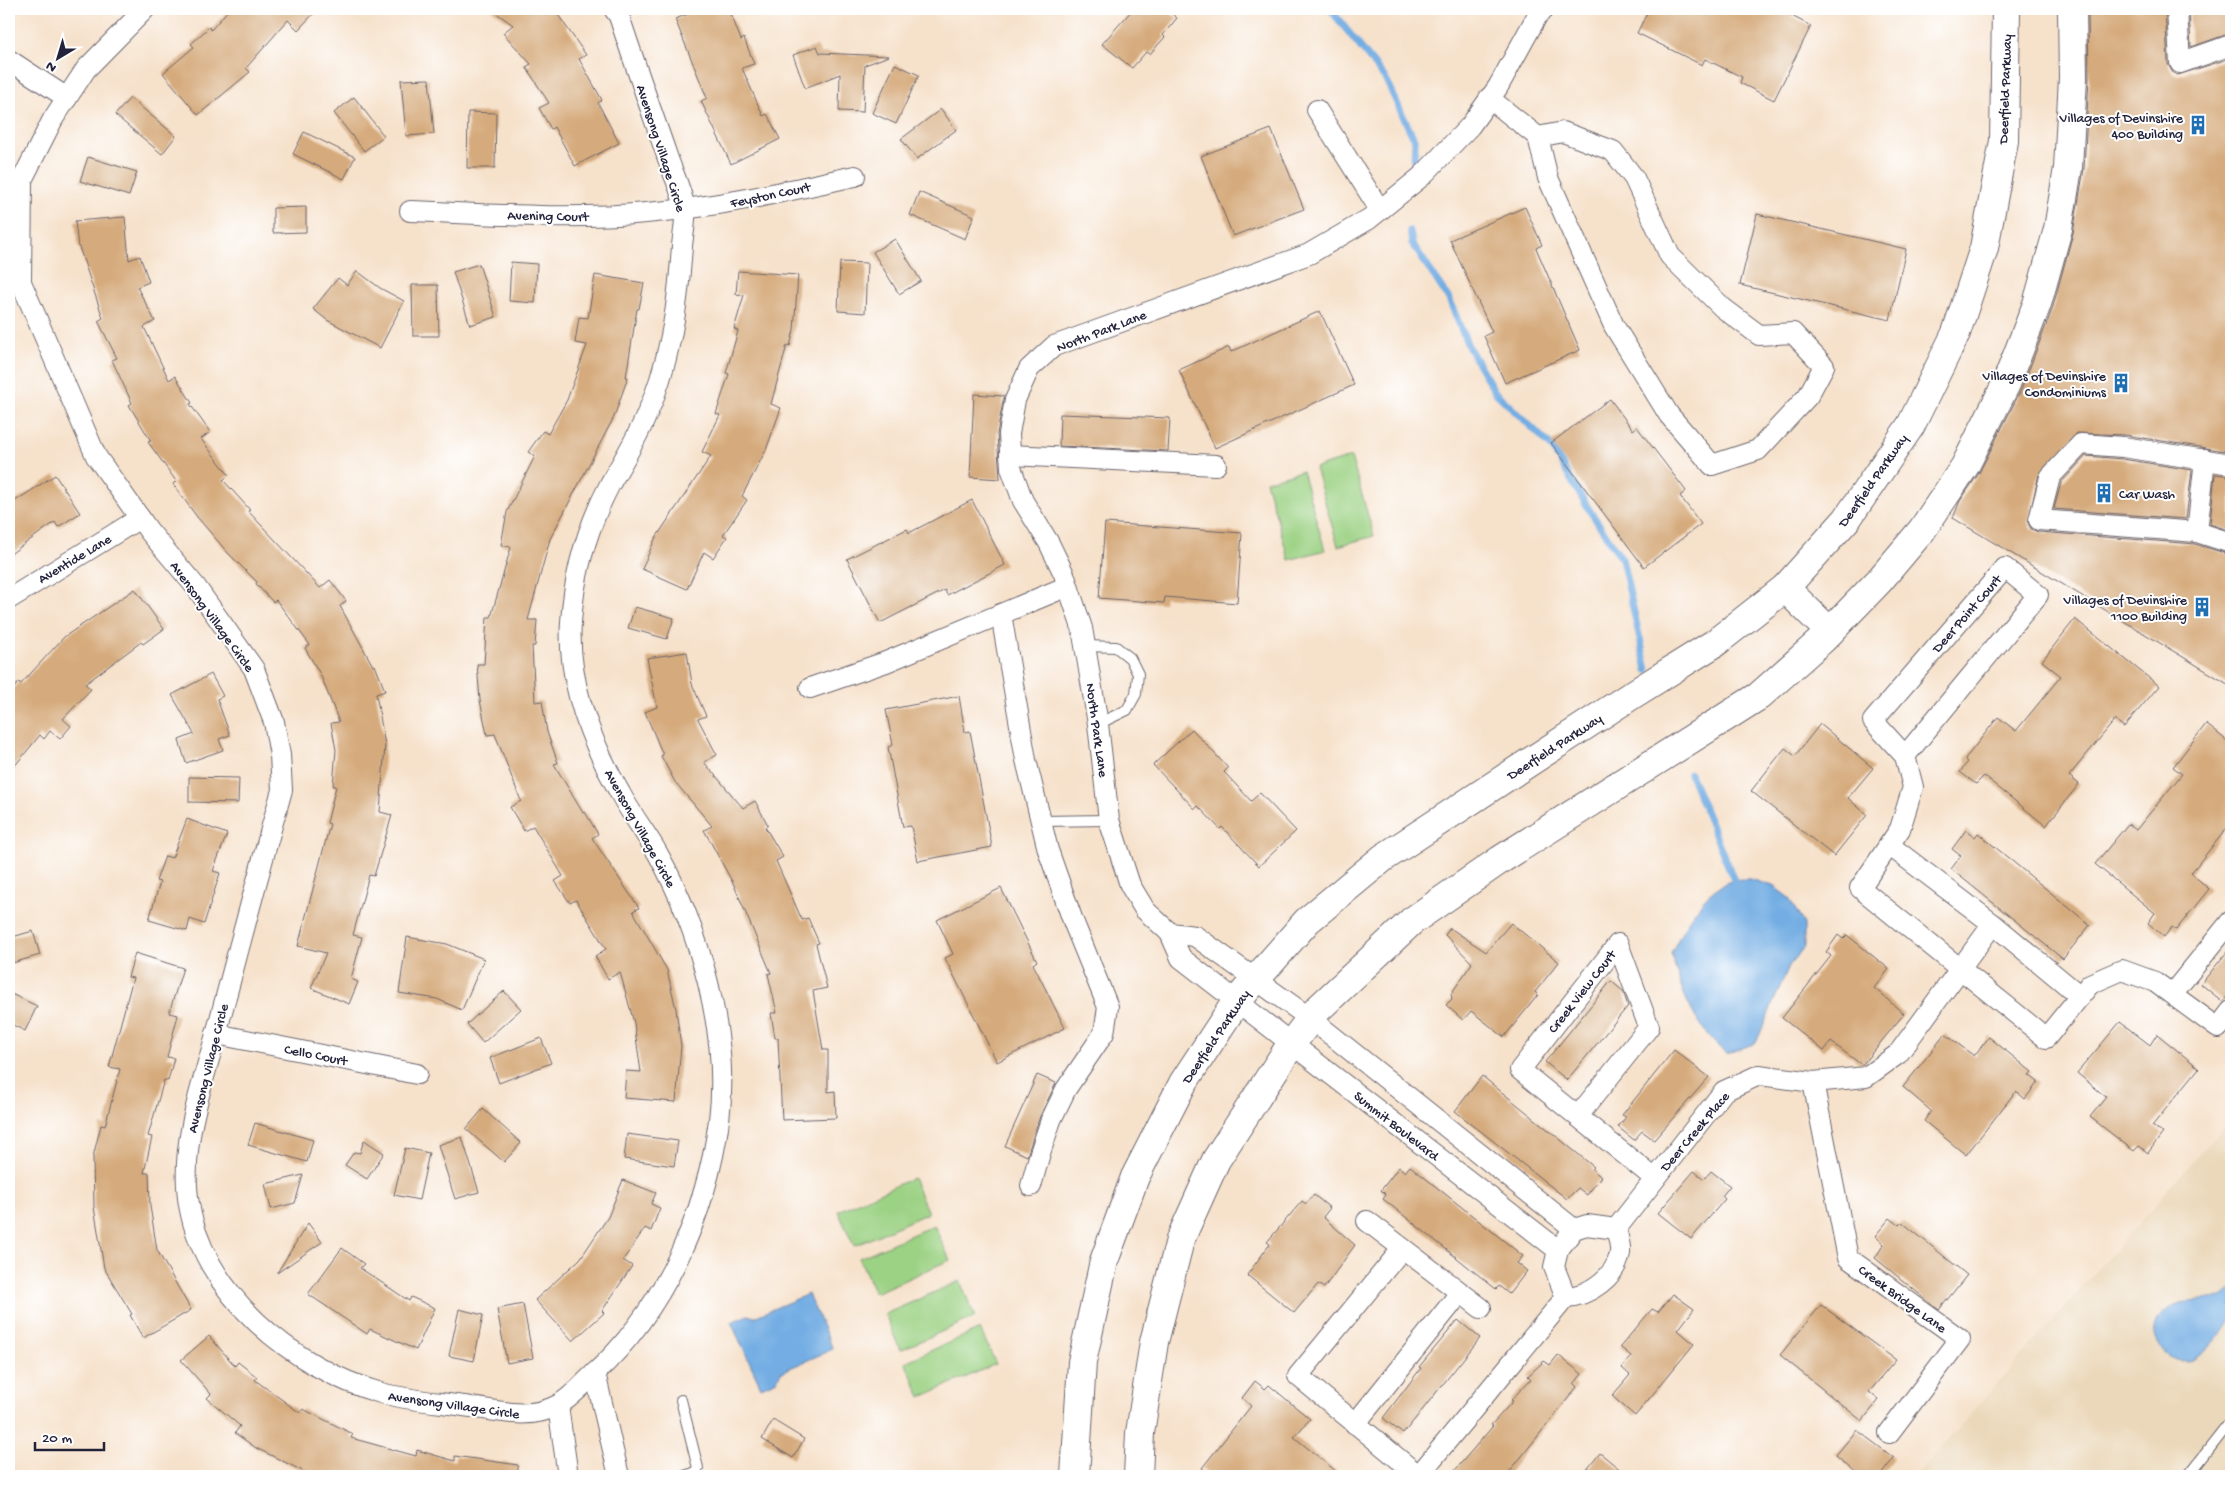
<svg xmlns="http://www.w3.org/2000/svg" width="2240" height="1485" font-family="'Gochi Hand',sans-serif">
  <rect width="100%" height="100%" fill="#fff"/>
  <filter id="ink" filterUnits="userSpaceOnUse"><feTurbulence type="fractalNoise" baseFrequency=".02" numOctaves="2"/><feDisplacementMap in="SourceGraphic" scale="10" xChannelSelector="R" yChannelSelector="G"/><feConvolveMatrix kernelMatrix="1 2 1 2 8 2 1 2 1" color-interpolation-filters="sRGB"/></filter>
  <filter id="wash" filterUnits="userSpaceOnUse"><feTurbulence type="fractalNoise" baseFrequency=".0096" numOctaves="4" result="noise"/><feDisplacementMap in="SourceGraphic" scale="20" xChannelSelector="R" yChannelSelector="G"/><feGaussianBlur stdDeviation="1.12" result="paint"/><feColorMatrix in="noise" values="0 0 0 0 0 0 0 0 0 0 0 0 0 0 0 0 0 1.4 0 .05"/><feComposite in="paint" operator="in"/></filter>
  <g filter="url(#wash)">
    <rect width="100%" height="100%" fill="#f6e1ca"/>
    <!-- built -->
    <polygon fill="#ebd8ba" points="2231,1118 2231,1476 1916,1476 2064,1308"/>
    <!-- green -->
    <g fill="#9cd284" stroke="#5f7a60">
      <polygon points="1351,457 1374,536 1338,546 1315,468"/>
      <polygon points="1302,471 1325,550 1289,560 1266,481"/>
      <polygon points="913,1178 928,1213 854,1246 838,1211"/>
      <polygon points="934,1225 950,1260 875,1293 859,1258"/>
      <polygon points="960,1281 975,1317 900,1350 885,1314"/>
      <polygon points="980,1329 996,1364 921,1397 905,1362"/>
    </g>
    <!-- water -->
    <g fill="#73ade3" stroke="#4a688f">
      <path d="M1750,879l23,7 15,11 16,27v23l-15,19 -33,77 -30,11c-33,-30 -44,-60 -55,-101 14,-27 31,-64 63,-73 4,-1 11,-1 16,-1z"/>
      <path d="M2231,1289c0,9 3,23 -1,31 -5,11 -29,41 -42,41 -26,-1 -44,-26 -26,-47 15,-18 37,-9 57,-16 4,-1 9,-6 12,-9z"/>
      <polygon points="808,1294 833,1349 781,1372 777,1380 761,1387 731,1322 748,1315 754,1317"/>
    </g>
    <g fill="none" stroke-linecap="round" stroke-linejoin="round">
      <!-- stream -->
      <g stroke="#73ade3" stroke-width="7">
        <polyline points="1330,9 1385,78 1415,141 1414,160"/>
        <polyline points="1410,231 1412,243 1449,299 1469,348 1495,392 1550,445 1588,508 1622,559 1647,670"/>
        <polyline points="1690,774 1734,880"/>
      </g>
    </g>
    <g id="blocks">
      <!-- building -->
      <g fill="#d5aa7b">
        <polygon points="229,9 318,9 298,30 288,20 246,68 250,72 198,115 163,73 194,47 191,44 209,27 211,30"/>
        <polygon points="491,9 554,9 586,55 579,59 602,100 598,103 619,143 575,166 554,127 551,129 539,108 549,103 526,67 531,64 503,33 513,25"/>
        <polygon points="702,9 729,9 741,40 744,38 754,64 742,68 763,116 767,114 780,139 731,164 701,101 707,98 675,19"/>
        <polygon points="1133,9 1166,9 1177,18 1163,35 1165,37 1150,54 1146,52 1132,68 1102,44"/>
        <polygon points="1649,9 1778,9 1811,26 1774,100 1740,83 1742,77 1705,59 1702,65 1637,33"/>
        <polygon points="2088,9 2165,9 2168,64 2173,73 2178,75 2231,58 2231,452 2125,435 2077,433 2039,474 2028,523 2031,529 2038,532 2195,544 2231,555 2231,686 1953,518 1960,501 1979,473 2021,390 2052,310 2073,233 2084,169 2089,79"/>
        <polygon points="2189,9 2231,9 2231,33 2191,47"/>
        <polygon points="817,46 820,53 889,56 865,65 863,112 839,111 840,74 805,88 793,55"/>
        <polygon points="895,64 919,75 896,124 872,113"/>
        <polygon points="429,79 434,134 406,136 401,80"/>
        <polygon points="354,97 384,136 364,151 334,113"/>
        <polygon points="130,98 176,136 162,154 115,115"/>
        <polygon points="941,109 956,130 917,159 901,139"/>
        <polygon points="468,112 496,113 495,168 467,168"/>
        <polygon points="1271,129 1304,209 1233,236 1201,156"/>
        <polygon points="304,132 355,157 344,179 293,154"/>
        <polygon points="88,157 137,172 129,196 80,181"/>
        <polygon points="919,192 974,216 965,239 910,215"/>
        <polygon points="306,207 306,232 273,233 273,208"/>
        <polygon points="1525,207 1542,245 1536,248 1580,350 1505,383 1484,336 1492,332 1450,240"/>
        <polygon points="1757,214 1906,249 1890,320 1740,285"/>
        <polygon points="125,217 129,260 140,256 149,282 137,287 155,321 144,327 169,380 175,376 192,403 190,404 210,432 201,439 229,475 223,480 250,510 248,511 320,588 330,580 346,601 340,606 373,666 375,665 385,691 376,694 385,745 380,812 392,815 374,876 369,875 353,935 362,937 351,979 358,982 349,1004 311,988 326,953 298,946 330,824 327,823 336,786 333,786 336,750 331,723 339,722 321,676 305,648 310,645 276,600 273,602 256,584 257,582 228,553 197,517 173,484 176,481 148,442 151,441 129,405 132,403 112,360 117,358 98,321 103,318 79,247 78,247 75,221"/>
        <polygon points="895,239 921,281 899,294 873,252"/>
        <polygon points="511,262 537,264 535,303 509,301"/>
        <polygon points="840,262 867,263 865,313 838,311"/>
        <polygon points="479,264 496,317 470,325 453,272"/>
        <polygon points="357,271 380,288 404,301 380,348 327,320 313,309 338,278 347,285"/>
        <polygon points="738,271 798,275 794,330 790,346 787,345 771,404 781,408 766,450 742,496 747,500 723,535 727,537 713,558 704,552 687,589 642,569 655,539 711,456 702,452 720,415 716,414 729,374 726,373 738,331 734,329 744,295 736,294"/>
        <polygon points="595,275 644,283 639,309 637,309 626,377 628,377 614,417 550,539 528,620 537,620 535,646 532,646 535,702 542,701 547,732 558,763 554,764 583,813 585,812 598,834 592,838 639,908 633,911 667,970 676,1009 681,1046 676,1102 624,1098 626,1071 641,1072 634,1023 620,972 608,979 595,956 606,949 576,900 570,903 555,881 563,876 533,826 524,831 510,807 521,801 495,734 487,735 480,700 477,664 484,664 487,617 491,617 511,547 501,545 507,512 535,456 528,452 543,431 548,434 567,400 587,345 575,343 579,317 588,318"/>
        <polygon points="412,285 438,285 439,336 413,336"/>
        <polygon points="1320,311 1354,385 1215,448 1179,370 1229,347 1231,352"/>
        <polygon points="974,394 1004,396 997,434 1000,479 970,477"/>
        <polygon points="1610,399 1633,430 1637,427 1686,491 1680,496 1701,524 1644,567 1551,443"/>
        <polygon points="1060,414 1170,418 1168,451 1059,446"/>
        <polygon points="2086,456 2122,459 2192,470 2186,519 2054,509 2061,483"/>
        <polygon points="2215,474 2231,476 2231,531 2210,524"/>
        <polygon points="55,475 80,513 58,527 55,522 9,555 9,505"/>
        <polygon points="972,500 1005,565 947,595 945,590 880,623 847,559 907,529 909,533"/>
        <polygon points="1105,523 1242,533 1237,603 1165,597 1164,603 1099,598"/>
        <polygon points="135,589 164,629 143,644 141,642 85,684 91,689 63,719 71,726 60,739 50,731 44,739 40,735 9,773 9,694 19,682 21,684 64,637"/>
        <polygon points="635,607 674,618 667,639 628,628"/>
        <polygon points="2075,619 2159,686 2124,727 2115,720 2069,776 2079,784 2046,826 1984,776 1976,784 1960,772 1967,763 1965,759 1998,717 2016,731 2061,676 2042,661"/>
        <polygon points="687,652 692,684 706,716 698,719 717,755 704,762 743,808 755,801 768,825 765,827 783,857 776,861 802,920 808,918 819,943 816,944 827,988 813,991 823,1050 828,1050 828,1092 835,1091 836,1118 782,1120 778,1038 775,1038 771,1013 777,1013 768,974 771,973 734,885 704,830 712,826 675,782 661,756 663,755 645,712 657,707 647,658"/>
        <polygon points="211,674 223,696 217,699 230,735 219,739 223,750 186,763 179,740 194,734 172,695"/>
        <polygon points="959,696 965,732 970,731 992,847 918,861 911,826 903,827 888,747 893,745 886,710"/>
        <polygon points="1820,724 1873,768 1848,798 1867,815 1834,856 1751,791 1785,748 1795,756"/>
        <polygon points="2206,724 2231,744 2231,823 2191,873 2209,889 2176,930 2172,927 2164,937 2148,923 2155,913 2095,864 2128,824 2136,830 2182,774 2173,767"/>
        <polygon points="1192,729 1228,768 1224,772 1251,801 1260,793 1296,831 1259,866 1222,827 1220,829 1198,806 1195,809 1153,765"/>
        <polygon points="189,777 239,778 238,803 189,802"/>
        <polygon points="187,819 227,834 213,871 220,873 204,924 190,919 187,931 149,920 160,882 156,881 165,856 172,858"/>
        <polygon points="1966,830 1975,837 1978,833 2090,925 2063,959 1951,869 1961,856 1952,849"/>
        <polygon points="1001,888 1037,961 1033,964 1065,1028 997,1062 945,958 953,954 937,920"/>
        <polygon points="1511,923 1559,962 1535,992 1538,995 1504,1037 1471,1011 1463,1020 1446,1005 1452,999 1451,994 1472,963 1445,935 1450,928 1486,952"/>
        <polygon points="33,931 40,955 9,964 9,938"/>
        <polygon points="1838,935 1843,939 1847,935 1889,969 1874,988 1904,1014 1862,1065 1831,1042 1824,1051 1782,1018 1831,956 1826,952"/>
        <polygon points="407,937 447,944 484,959 462,1010 437,999 399,993"/>
        <polygon points="2231,947 2231,991 2223,1002 2201,984"/>
        <polygon points="135,953 183,968 169,1013 178,1015 167,1057 174,1058 168,1081 164,1080 148,1136 152,1137 144,1173 149,1173 150,1206 157,1250 191,1310 143,1338 130,1315 132,1314 104,1268 94,1207 93,1157 101,1125 105,1126 120,1069 109,1067 133,978 128,977"/>
        <polygon points="1611,981 1623,991 1628,1006 1567,1080 1545,1062"/>
        <polygon points="504,991 521,1009 483,1043 467,1024"/>
        <polygon points="9,993 37,1006 25,1031 9,1023"/>
        <polygon points="2120,1022 2150,1045 2157,1034 2199,1068 2152,1126 2163,1133 2148,1153 2139,1146 2134,1151 2090,1117 2106,1097 2077,1073"/>
        <polygon points="1945,1034 1974,1056 1989,1037 2032,1072 2029,1075 2038,1082 2025,1099 2016,1091 1966,1155 1924,1121 1931,1111 1903,1087"/>
        <polygon points="541,1038 551,1063 499,1083 490,1058"/>
        <polygon points="1674,1050 1709,1077 1654,1140 1642,1131 1634,1140 1618,1127 1626,1117 1622,1115"/>
        <polygon points="1037,1075 1056,1083 1040,1116 1027,1156 1005,1146"/>
        <polygon points="1482,1076 1594,1167 1592,1169 1601,1177 1587,1195 1578,1188 1567,1199 1455,1111"/>
        <polygon points="483,1109 521,1143 504,1162 466,1129"/>
        <polygon points="255,1123 313,1140 307,1162 248,1145"/>
        <polygon points="627,1134 678,1141 674,1166 624,1159"/>
        <polygon points="462,1137 479,1192 455,1199 438,1145"/>
        <polygon points="364,1140 384,1153 367,1179 345,1165 354,1152 360,1153"/>
        <polygon points="405,1148 429,1153 419,1200 394,1195"/>
        <polygon points="1410,1166 1523,1256 1517,1263 1527,1271 1509,1294 1499,1286 1496,1289 1383,1199 1386,1195 1381,1190 1399,1167 1405,1172"/>
        <polygon points="1694,1171 1704,1179 1711,1171 1730,1186 1722,1196 1725,1199 1691,1239 1658,1213"/>
        <polygon points="303,1175 295,1203 271,1209 265,1184"/>
        <polygon points="623,1180 656,1193 651,1204 660,1208 651,1231 645,1228 623,1260 632,1266 602,1311 604,1313 573,1341 535,1300 580,1259 608,1217"/>
        <polygon points="1314,1195 1330,1208 1323,1217 1355,1245 1324,1288 1318,1284 1294,1313 1247,1275 1270,1244 1267,1242 1302,1201 1306,1204"/>
        <polygon points="1890,1218 1899,1225 1902,1222 1967,1275 1939,1310 1875,1258 1884,1244 1875,1236"/>
        <polygon points="308,1223 322,1242 277,1273"/>
        <polygon points="342,1248 364,1264 360,1268 409,1301 411,1297 435,1308 416,1350 370,1329 367,1334 308,1294"/>
        <polygon points="1673,1294 1694,1309 1678,1330 1694,1344 1635,1416 1612,1396 1630,1375 1622,1368 1631,1356 1620,1347 1652,1309 1658,1312"/>
        <polygon points="523,1304 533,1358 507,1363 497,1309"/>
        <polygon points="1821,1305 1896,1360 1869,1392 1879,1400 1862,1421 1780,1355"/>
        <polygon points="459,1309 483,1315 474,1361 449,1356"/>
        <polygon points="1458,1320 1480,1338 1403,1434 1383,1418 1421,1368 1419,1367"/>
        <polygon points="209,1336 235,1366 238,1362 257,1377 255,1380 300,1413 303,1409 353,1434 351,1438 416,1456 417,1450 455,1461 455,1456 518,1465 518,1476 313,1476 256,1448 235,1433 240,1426 207,1398 211,1394 181,1360"/>
        <polygon points="1558,1355 1582,1374 1574,1384 1577,1387 1506,1476 1450,1476 1493,1426 1491,1425 1513,1401 1511,1400 1531,1379 1528,1376 1544,1361 1550,1365"/>
        <polygon points="1255,1381 1265,1389 1269,1385 1310,1419 1294,1437 1342,1476 1212,1476 1202,1468 1251,1406 1242,1398"/>
        <polygon points="773,1420 804,1439 793,1458 762,1439"/>
        <polygon points="1857,1430 1894,1458 1880,1476 1860,1476 1836,1455"/>
        <polygon points="1600,1453 1628,1476 1582,1476"/>
      </g>
    </g>
  </g>
  <g filter="url(#ink)">
    <use href="#blocks" fill-opacity="0" stroke="#6c656d" stroke-width="1"/>
    <g fill="none" stroke-linecap="round" stroke-linejoin="round">
      <defs>
        <g id="service">
          <polyline points="1086,646 1116,647 1130,658 1138,674 1136,694 1127,710 1098,724"/>
          <polyline points="1041,821 1109,820"/>
          <polyline points="681,1400 698,1468 694,1473 684,1476"/>
          <polyline points="2188,1476 2231,1421"/>
        </g>
        <g id="minor">
          <path d="M145,9l-59,60 -33,50 -31,61 -1,102 75,174 53,75 47,56 58,82 20,53 6,33 2,35c-23,81 -44,162 -66,244 -14,53 -35,107 -28,164 12,94 106,171 193,195 27,7 55,9 83,13 31,4 65,15 94,-1 13,-7 25,-21 36,-31 70,-64 113,-161 125,-254 11,-85 -20,-192 -61,-266 -12,-21 -27,-40 -38,-61 -29,-51 -53,-112 -49,-171 3,-48 17,-96 39,-138 12,-21 24,-41 34,-63 26,-56 34,-115 38,-175 1,-11 4,-25 3,-36 -2,-17 -14,-41 -19,-57 -16,-46 -32,-91 -47,-137l-5,-7"/>
          <polyline points="2177,9 2180,63 2231,45"/>
          <polyline points="9,60 67,98"/>
          <polyline points="1489,98 1538,137"/>
          <polyline points="1317,110 1380,210"/>
          <polygon points="1563,132 1613,151 1634,178 1670,256 1723,308 1759,335 1793,333 1824,366 1808,396 1758,450 1712,465 1669,415 1614,326 1548,178 1538,137"/>
          <path d="M410,211c79,3 157,9 236,2 72,-6 138,-21 209,-37"/>
          <polyline points="1010,455 1216,465"/>
          <polyline points="2231,464 2123,447 2081,444 2050,477 2039,520 2197,532 2231,543"/>
          <polyline points="2197,532 2205,459"/>
          <polyline points="9,599 140,518"/>
          <polyline points="1001,614 1026,760 1048,850 1073,921 1108,1007 1104,1033 1066,1089 1051,1120 1040,1153 1031,1186"/>
          <polyline points="810,688 886,662 1068,586"/>
          <polyline points="1905,756 2038,595 2005,568 1873,721 1905,756 1913,787 1900,829 1860,888 2046,1038 2090,984 2122,970 2155,982 2218,1028 2231,1011"/>
          <polyline points="1889,845 1993,924 2080,996"/>
          <polyline points="1170,933 1145,910 1130,885 1109,820 1098,724 1082,628 1064,574 1049,543 1023,501 1011,468 1009,434 1015,400 1029,369 1054,346 1309,254 1369,219 1422,176 1470,126 1498,87 1537,16 1544,9"/>
          <polyline points="2172,994 2231,921"/>
          <polyline points="216,1034 417,1074"/>
          <polyline points="1813,1082 1848,1258 1960,1339 1889,1433"/>
          <polyline points="1578,1116 1649,1027 1618,944 1520,1070 1654,1178"/>
          <polyline points="1367,1221 1481,1308"/>
          <polyline points="1402,1249 1298,1376 1418,1475"/>
          <polyline points="1558,1250 1181,958 1170,933 1195,936 1311,1019 1574,1229"/>
          <polyline points="1566,1297 1554,1267 1558,1250 1574,1229 1587,1225 1616,1229"/>
          <polyline points="595,1373 619,1476"/>
          <polyline points="558,1406 568,1476"/>
          <polyline points="1355,1424 1460,1293"/>
          <path d="M1418,1476l148,-179c23,-1 50,-20 54,-44 1,-7 -2,-17 -4,-24l108,-138 35,-16 54,7 53,-5 32,-23 95,-130"/>
        </g>
        <g id="secondary">
          <polyline points="1785,588 1830,632"/>
          <polyline points="1075,1476 1082,1362 1104,1261 1135,1177 1183,1083 1236,1002 1307,921 1383,858 1632,695 1715,643 1785,588 1847,519 1911,425 1956,333 1984,248 2004,141 2006,9"/>
          <polyline points="1138,1476 1140,1433 1154,1342 1180,1240 1216,1160 1292,1043 1318,1009 1412,921 1500,860 1759,696 1823,639 1879,581 1922,530 1965,466 2006,384 2037,304 2058,229 2068,168 2073,78 2072,9"/>
        </g>
      </defs>
      <!-- service casing -->
      <use href="#service" stroke="#6c656d" stroke-width="12"/>
      <!-- minor casing -->
      <use href="#minor" stroke="#6c656d" stroke-width="22"/>
      <!-- secondary casing -->
      <use href="#secondary" stroke="#6c656d" stroke-width="30"/>
      <!-- service -->
      <use href="#service" stroke="#fff" stroke-width="10"/>
      <!-- minor -->
      <use href="#minor" stroke="#fff" stroke-width="20"/>
      <!-- secondary -->
      <use href="#secondary" stroke="#fff" stroke-width="28"/>
    </g>
  </g>
  <!-- icons -->
  <defs>
    <symbol id="building-bare" viewBox="-9 -9 18 18"><path d="M-4-6H4V6H1V3H-1V6H-4ZM-2.5-4.3h1.7v1.8h-1.7ZM.8-4.3h1.7v1.8H.8ZM-2.5-1h1.7V.8h-1.7ZM.8-1h1.7V.8H.8Z" fill="#1f6fb2" stroke="#fff" stroke-width="2.5" paint-order="stroke"/></symbol>
  </defs>
  <g fill-rule="evenodd">
    <use href="#building-bare" x="2184" y="111" width="28" height="28"/>
    <use href="#building-bare" x="2107" y="369" width="28" height="28"/>
    <use href="#building-bare" x="2090" y="479" width="28" height="28"/>
    <use href="#building-bare" x="2188" y="593" width="28" height="28"/>
  </g>
  <g text-anchor="middle" stroke-width="4" stroke-linejoin="round" paint-order="stroke">
    <!-- street labels -->
    <g font-size="14" fill="#22223b" stroke="#fff">
      <text transform="translate(2004 89) rotate(-88)" y="5">Deerfield Parkway</text>
      <text transform="translate(662 148) rotate(72)" y="5">Avensong Village Circle</text>
      <text transform="translate(770 194) rotate(-12)" y="5">Feyston Court</text>
      <text transform="translate(548 215) rotate(1)" y="5">Avening Court</text>
      <text transform="translate(1101 330) rotate(-21)" y="5">North Park Lane</text>
      <text transform="translate(1872 480) rotate(-55)" y="5">Deerfield Parkway</text>
      <text transform="translate(74 558) rotate(-31)" y="5">Aventide Lane</text>
      <text transform="translate(1966 613) rotate(-49)" y="5">Deer Point Court</text>
      <text transform="translate(213 616) rotate(54)" y="5">Avensong Village Circle</text>
      <text transform="translate(1098 730) rotate(82)" y="5">North Park Lane</text>
      <text transform="translate(1554 746) rotate(-33)" y="5">Deerfield Parkway</text>
      <text transform="translate(641 828) rotate(61)" y="5">Avensong Village Circle</text>
      <text transform="translate(1581 991) rotate(-52)" y="5">Creek View Court</text>
      <text transform="translate(1215 1036) rotate(-56)" y="5">Deerfield Parkway</text>
      <text transform="translate(316 1054) rotate(11)" y="5">Cello Court</text>
      <text transform="translate(207 1068) rotate(-76)" y="5">Avensong Village Circle</text>
      <text transform="translate(1397 1125) rotate(38)" y="5">Summit Boulevard</text>
      <text transform="translate(1694 1131) rotate(-50)" y="5">Deer Creek Place</text>
      <text transform="translate(1903 1298) rotate(36)" y="5">Creek Bridge Lane</text>
      <text transform="translate(454 1404) rotate(8)" y="5">Avensong Village Circle</text>
    </g>
    <!-- poi labels -->
    <g font-size="14" fill="#22223b" stroke="#fff" text-anchor="end">
      <text x="2183" y="122">Villages of Devinshire<tspan x="2183" dy="16">400 Building</tspan></text>
      <text x="2106" y="380">Villages of Devinshire<tspan x="2106" dy="16">Condominiums</tspan></text>
      <text x="2119" y="498" text-anchor="start">Car Wash</text>
      <text x="2187" y="604">Villages of Devinshire<tspan x="2187" dy="16">1100 Building</tspan></text>
    </g>
  </g>
  <!-- margin -->
  <rect width="2240" height="1485" fill="none" stroke="#fff" stroke-width="30"/>
  <!-- north arrow -->
  <g transform="translate(58 58) rotate(218)" stroke="#ffffff" stroke-width="4" paint-order="stroke">
  <path d="M0-4L9 19L0 12L-9 19Z" fill="#22223b"/>
  <text y="-8" font-size="14" font-weight="bold" text-anchor="middle" fill="#22223b">N</text>
  </g>
  <!-- scale -->
  <path d="M35 1442v8h69v-8" fill="none" stroke="#22223b" stroke-width="2.5"/>
  <text x="42" y="1442" font-size="15" fill="#22223b" stroke="#ffffff" stroke-width="4" paint-order="stroke">20 m</text>
</svg>
